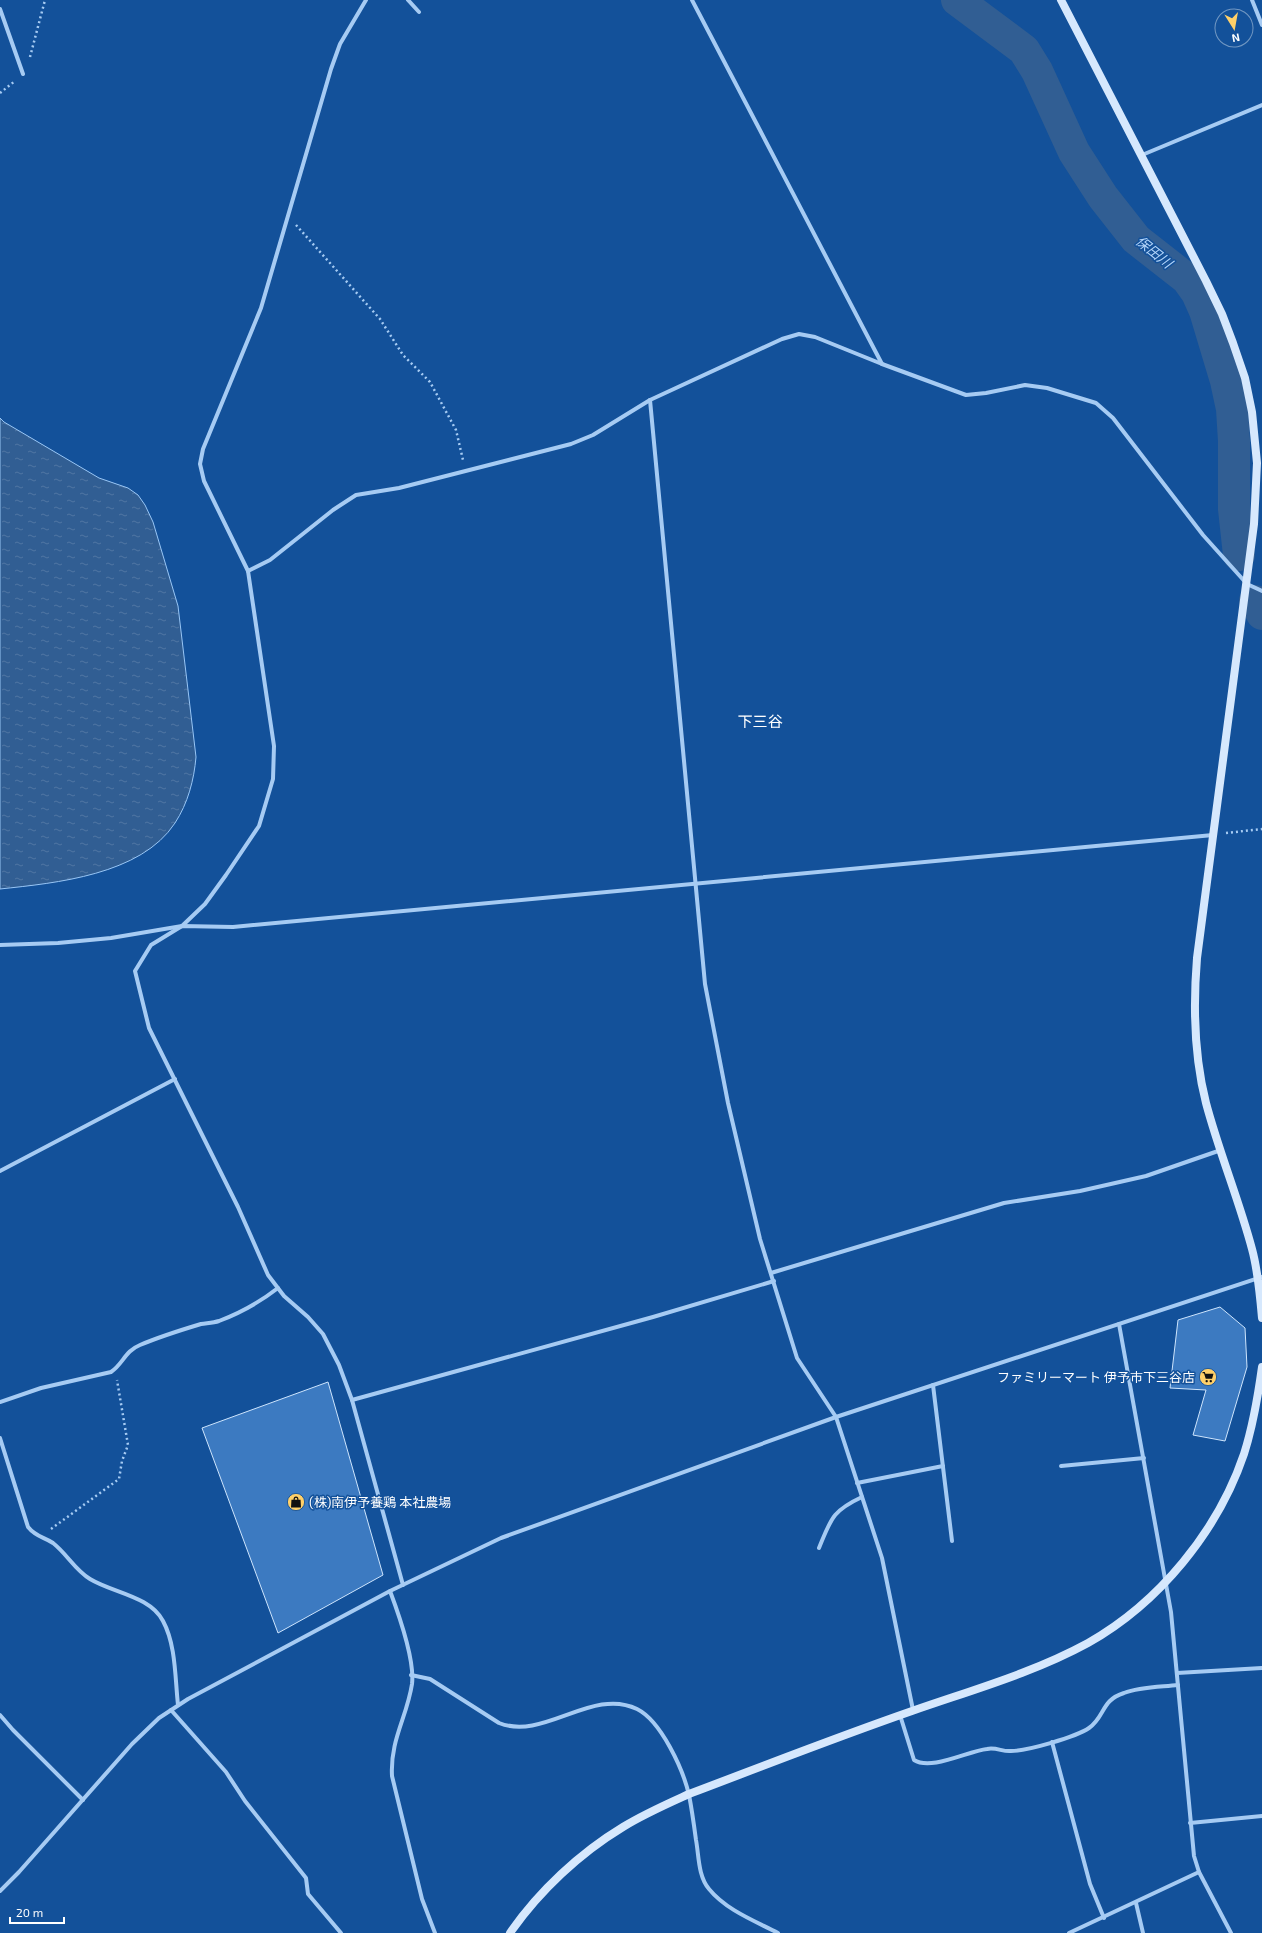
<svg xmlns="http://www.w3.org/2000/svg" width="1262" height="1933" font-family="'Exo 2','Noto Sans JP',sans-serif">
  <defs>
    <pattern id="water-ripples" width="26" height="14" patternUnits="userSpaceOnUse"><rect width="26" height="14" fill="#315e93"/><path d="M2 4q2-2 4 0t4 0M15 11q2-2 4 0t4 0" fill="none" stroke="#5076a3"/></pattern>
  </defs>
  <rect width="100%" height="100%" fill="#13519a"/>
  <!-- water -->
  <path fill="url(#water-ripples)" stroke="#98c6f6" d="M0,418l4,4 95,56 29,10 10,7 7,10 8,17 25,84 18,151c-2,23 -8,46 -21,66 -34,52 -119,60 -175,66z"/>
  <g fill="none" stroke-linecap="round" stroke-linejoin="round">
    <!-- river -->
    <g stroke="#315e93" stroke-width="32">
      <polyline points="957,0 1024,50 1037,71 1074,152 1103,197 1136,239 1187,279 1197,293 1205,311 1226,381 1232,409 1234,441 1234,509 1239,555"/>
      <polyline points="1255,601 1262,614"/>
    </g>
  </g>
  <!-- building -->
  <g fill="#3c7ac1" stroke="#cee5fd">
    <polygon points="1220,1307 1245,1328 1247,1367 1225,1441 1193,1435 1206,1390 1170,1388 1178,1320"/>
    <polygon points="328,1382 383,1575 278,1633 202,1428"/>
  </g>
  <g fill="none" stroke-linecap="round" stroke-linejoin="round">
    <!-- path -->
    <g stroke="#a6cbf3" stroke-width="2.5" stroke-dasharray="2 3" stroke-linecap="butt">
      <polyline points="30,57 45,0"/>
      <polyline points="0,93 15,81"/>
      <polyline points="296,225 380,319 403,355 430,382 456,430 463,460"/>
      <polyline points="1226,833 1262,829"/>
      <polyline points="51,1529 119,1479 122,1461 128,1445 117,1380"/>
    </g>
    <!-- street -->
    <g stroke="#a6cbf3" stroke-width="4">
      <polyline points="366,0 340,44 331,69 261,308 203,449 200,464 204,481 248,571 274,746 273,779 259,826 226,875 205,904 182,926 151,945 135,971 149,1028 238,1207 268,1275 284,1296 308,1317 323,1334 339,1365 352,1400 403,1585"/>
      <polyline points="408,0 419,12"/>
      <polyline points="692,0 882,364"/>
      <polyline points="1252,0 1262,25"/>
      <polyline points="0,9 23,74"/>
      <polyline points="1142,155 1262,105"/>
      <polyline points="650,400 705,984 728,1103 760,1239 797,1358 836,1417 882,1558 913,1710"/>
      <polyline points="248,571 270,560 333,510 356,495 399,488 571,444 593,435 650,400 782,339 799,334 815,337 882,364 966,395 986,393 1025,385 1047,388 1096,403 1113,418 1203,535 1247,584 1262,591"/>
      <polyline points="0,945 58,943 111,938 182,926 233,927 1213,835"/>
      <polyline points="0,1171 175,1079"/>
      <polyline points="771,1273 1004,1203 1080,1191 1146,1176 1221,1150"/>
      <polyline points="1119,1324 1171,1612 1194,1856 1199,1872 1231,1933"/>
      <polyline points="933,1385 952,1541"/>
      <polyline points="352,1400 653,1317 774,1281"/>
      <path d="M0,1402l41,-14 70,-16c12,-8 14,-21 29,-27 19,-8 41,-15 61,-21 6,-1 12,-1 18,-3 21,-8 41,-19 59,-33"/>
      <path d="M0,1438l28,89c8,10 16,10 25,16 14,11 22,27 37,36 23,14 60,17 73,42 13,24 12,57 15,84"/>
      <polyline points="1061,1466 1144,1458"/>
      <polyline points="857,1483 943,1466"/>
      <path d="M819,1548c12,-29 13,-37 43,-51"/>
      <path d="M390,1591c9,24 25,68 22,93 -5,33 -22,56 -20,92l30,123 13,34"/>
      <polyline points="1177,1673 1262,1668"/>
      <path d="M411,1675l19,4 69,44c45,18 93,-36 138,-14 24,12 46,60 52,86 3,15 5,30 7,45 3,16 2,36 13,49 17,21 46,32 69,44"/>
      <polyline points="171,1710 226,1772 245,1801 306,1878 308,1894 341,1933"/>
      <polyline points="0,1715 13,1730 83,1800"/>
      <path d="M900,1715l14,45c17,11 54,-9 73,-11 9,-2 16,3 24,2 16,0 65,-14 78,-23 16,-11 12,-28 35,-35 16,-6 37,-6 54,-8"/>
      <polyline points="1052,1742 1090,1884 1104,1918"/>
      <polyline points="1190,1823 1262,1816"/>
      <polyline points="0,1891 19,1872 132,1744 159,1718 188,1699 390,1591 501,1538 836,1417 1262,1277"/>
      <polyline points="1136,1903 1143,1933"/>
      <polyline points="1069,1933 1199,1872"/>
    </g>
    <!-- secondary -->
    <g stroke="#d6e8fd" stroke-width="8">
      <path d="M1061,0l145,281 16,33 11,29 12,35 7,34 5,51 -3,61 -57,434c-4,49 -3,98 9,145 13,49 33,97 46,146 6,22 8,45 10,69"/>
      <path d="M510,1933c29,-42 70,-80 113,-106 21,-13 44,-23 66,-33 74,-28 148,-57 223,-83 60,-21 121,-38 176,-68 71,-40 130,-112 156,-189 9,-28 14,-58 18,-87"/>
    </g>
  </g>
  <!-- icons -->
  <defs>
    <symbol id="supermarket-disc" viewBox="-11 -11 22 22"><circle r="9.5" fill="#ffd069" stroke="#13519a"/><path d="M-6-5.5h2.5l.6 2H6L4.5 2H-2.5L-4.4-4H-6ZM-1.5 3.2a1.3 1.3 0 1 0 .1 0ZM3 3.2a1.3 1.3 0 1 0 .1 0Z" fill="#111"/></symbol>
    <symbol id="shop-disc" viewBox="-11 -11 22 22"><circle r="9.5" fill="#ffd069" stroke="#13519a"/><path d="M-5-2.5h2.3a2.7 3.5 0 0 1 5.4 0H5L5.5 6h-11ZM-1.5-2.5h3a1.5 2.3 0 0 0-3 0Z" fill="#111"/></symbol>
  </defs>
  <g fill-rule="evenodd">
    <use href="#supermarket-disc" x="1198" y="1367" width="20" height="20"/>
    <use href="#shop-disc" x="286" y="1492" width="20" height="20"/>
  </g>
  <g text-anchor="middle" stroke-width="3" stroke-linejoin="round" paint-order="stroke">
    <!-- poi labels -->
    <g font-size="13" fill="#fff" stroke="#13519a" text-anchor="end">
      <text x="1195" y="1382">ファミリーマート 伊予市下三谷店</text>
      <text x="309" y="1507" text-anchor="start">(株)南伊予養鶏 本社農場</text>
    </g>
    <!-- water labels -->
    <g font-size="14" font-style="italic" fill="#b3d5fa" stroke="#13519a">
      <text transform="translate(1154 252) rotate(39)" y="5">保田川</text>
    </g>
    <!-- quarter labels -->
    <g font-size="15" fill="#fff" stroke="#13519a">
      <text x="760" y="727">下三谷</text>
    </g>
  </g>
  <!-- north arrow -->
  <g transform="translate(1234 28) rotate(169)"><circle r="19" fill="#13519a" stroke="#7197c2"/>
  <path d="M0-3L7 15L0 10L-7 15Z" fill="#ffd069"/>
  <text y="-6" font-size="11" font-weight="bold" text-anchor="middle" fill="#ffffff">N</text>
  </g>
  <!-- scale -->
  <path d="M10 1917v6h54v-6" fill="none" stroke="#ffffff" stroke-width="2"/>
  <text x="16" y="1917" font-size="12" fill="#ffffff" stroke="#13519a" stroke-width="3" paint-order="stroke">20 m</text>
</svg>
